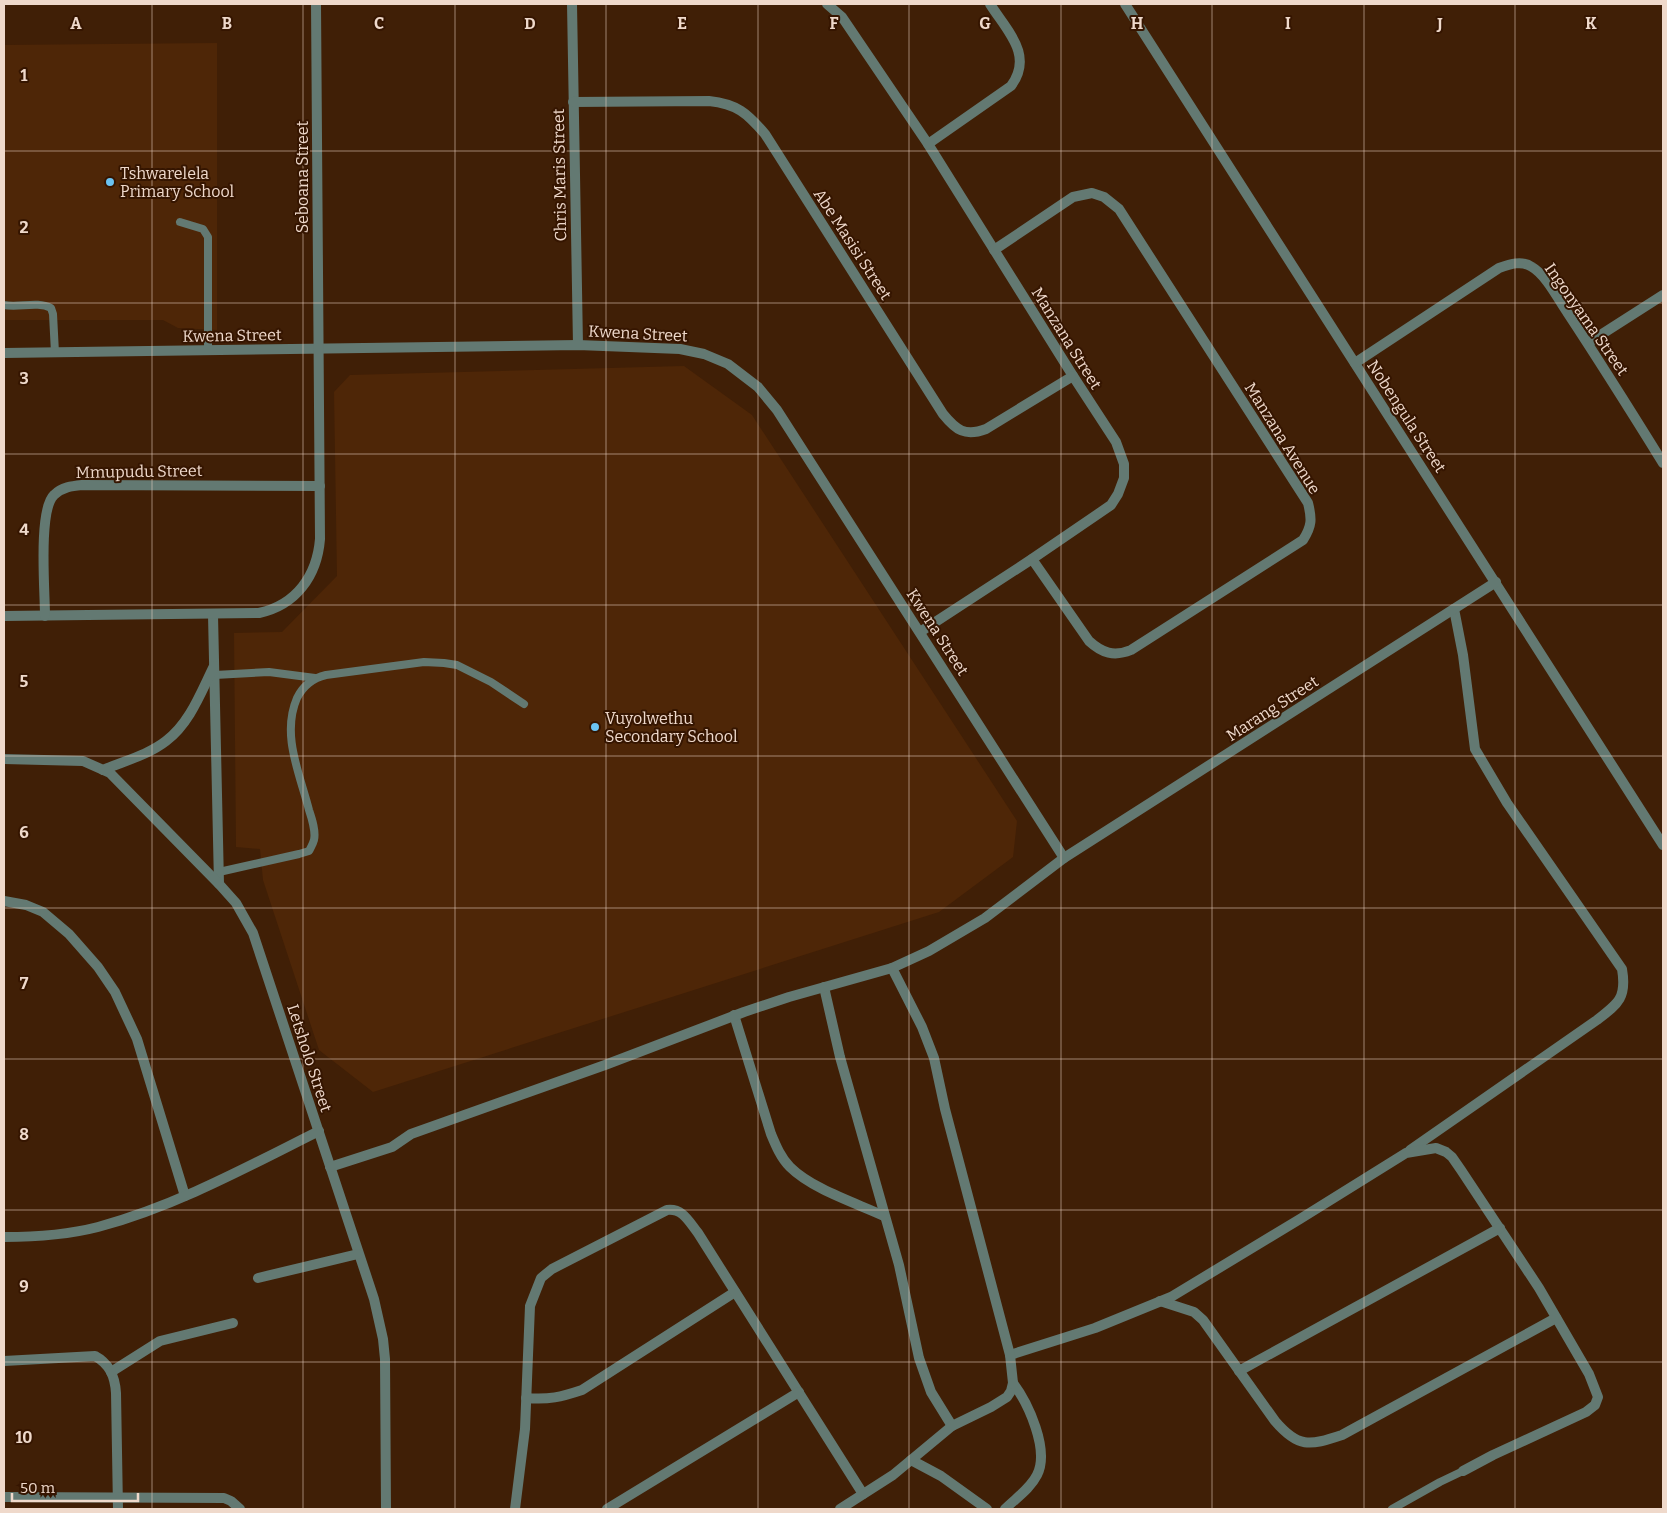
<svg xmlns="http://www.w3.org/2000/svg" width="1667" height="1513" font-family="Bitter,serif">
  <rect width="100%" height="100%" fill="#401f06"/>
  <!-- built -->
  <g fill="#4e2607">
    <polygon points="217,43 217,330 178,328 163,320 4,320 4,45"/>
    <polygon points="684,366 752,415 1017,821 1013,857 939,912 373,1092 319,1050 263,880 260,849 236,847 234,633 282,632 337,576 334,392 350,375"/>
  </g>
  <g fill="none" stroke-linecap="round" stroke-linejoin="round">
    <!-- service -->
    <g stroke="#637972" stroke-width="8">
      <polyline points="180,222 203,229 208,237 208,351"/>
      <path d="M4,305c15,3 33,-4 47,3l2,6 2,39"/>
      <polyline points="215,675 269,672 315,678"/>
      <path d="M219,872l80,-18 10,-3c2,-4 4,-7 5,-11 2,-9 -2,-21 -5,-30 -9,-36 -28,-75 -12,-112 6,-12 16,-20 29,-23l98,-13 20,1 13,2 34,17 33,22"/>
      <polyline points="1392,1509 1440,1482 1463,1471"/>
    </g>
    <!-- minor -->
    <g stroke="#637972" stroke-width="10">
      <polyline points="572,4 578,345"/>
      <polyline points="827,4 842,17 928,144 1073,376 1116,442 1124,464 1124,478 1118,494 1111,505 1032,559 920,632"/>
      <polyline points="1125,4 1663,845"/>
      <path d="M573,102l136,-1c28,3 38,12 56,33l178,280c13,16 22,23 43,15l87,-53"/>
      <path d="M928,144l83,-58c23,-31 -4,-55 -21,-82"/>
      <path d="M994,250l79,-53 19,-4 12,4 15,12 189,294c4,16 4,23 -5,37l-172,110c-17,7 -29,3 -42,-9l-57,-82"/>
      <polyline points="1588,343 1663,295"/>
      <polyline points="4,353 578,345 680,349 704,354 728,364 758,387 777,410 1064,858"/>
      <path d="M1355,363l144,-95c11,-4 23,-8 33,-1 14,8 26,32 35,45 33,50 65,101 96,151"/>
      <polyline points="213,615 219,884"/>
      <path d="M4,616l255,-3c37,-8 58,-37 61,-74l-4,-535"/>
      <path d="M45,616c0,-24 -7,-106 9,-121 8,-8 18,-9 28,-10l238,1"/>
      <polyline points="4,759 83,761 110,773 219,884 236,903 253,933 374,1299 383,1339 385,1359 386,1509"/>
      <path d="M103,770c21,-9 45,-15 63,-29 24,-18 35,-49 48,-75"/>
      <polyline points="4,901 26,905 43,912 69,934 98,967 115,992 137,1039 185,1196"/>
      <polyline points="824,987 840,1057 899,1265 919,1358 931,1392 952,1426"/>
      <path d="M734,1015l37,119c5,12 10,24 19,33 22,22 66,36 94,49"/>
      <path d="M1410,1150l187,-130c21,-16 30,-22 25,-51l-115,-166 -32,-54 -12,-94 -9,-46"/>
      <polyline points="330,1167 392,1147 411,1134 605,1065 744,1012 789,997 892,968 929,951 985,918 1064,858 1496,582"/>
      <path d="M4,1237c32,0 63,-2 94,-10 78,-21 149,-60 221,-96"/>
      <polyline points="258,1278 358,1254"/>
      <path d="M1160,1301l34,11 9,8 72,101c23,27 34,25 67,14l214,-117"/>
      <polyline points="1010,1355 1095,1328 1171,1297 1300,1219 1406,1153 1436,1148 1446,1152 1452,1157 1461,1170 1539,1288 1589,1374 1598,1397 1595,1405 1586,1412 1493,1455 1463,1471"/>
      <path d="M4,1361l91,-5c15,8 20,21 21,37l2,116"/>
      <polyline points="1239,1371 1500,1228"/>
      <polyline points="111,1372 160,1341 233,1323"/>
      <path d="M526,1398c23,2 35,-1 56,-8l153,-98"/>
      <polyline points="911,1460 941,1476 987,1509"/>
      <polyline points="4,1497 224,1498 231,1501 240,1509"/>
      <path d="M515,1509l10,-80 5,-123 11,-28 11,-9 115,-59c16,-2 22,12 31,23l165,261"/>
      <polyline points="607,1509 799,1392"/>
      <polyline points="840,1509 893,1475 952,1426 991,1407 1007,1397 1011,1391 1013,1383 1010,1355 945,1109 934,1058 922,1027 892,968"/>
      <path d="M1005,1509c11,-11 25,-20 32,-34 13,-25 -9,-72 -24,-92"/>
    </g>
  </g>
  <!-- grid -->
  <path fill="none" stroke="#efd9cb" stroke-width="1" stroke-opacity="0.55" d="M152,4v1505M303,4v1505M455,4v1505M606,4v1505M758,4v1505M909,4v1505M1061,4v1505M1212,4v1505M1364,4v1505M1515,4v1505M4,151h1659M4,303h1659M4,454h1659M4,605h1659M4,756h1659M4,908h1659M4,1059h1659M4,1210h1659M4,1362h1659"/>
  <!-- markers -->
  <g fill="#6bc3f2" stroke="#351500" stroke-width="2">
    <circle cx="110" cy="182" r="5"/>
    <circle cx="595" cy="727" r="5"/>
  </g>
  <g text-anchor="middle" stroke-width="4" stroke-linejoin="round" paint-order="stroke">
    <!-- poi labels -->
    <g font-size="16" fill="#efd9cb" stroke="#351500" text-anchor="start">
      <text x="120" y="179">Tshwarelela<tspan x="120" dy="18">Primary School</tspan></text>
      <text x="605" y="724">Vuyolwethu<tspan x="605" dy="18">Secondary School</tspan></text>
    </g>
    <!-- street labels -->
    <g font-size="16" fill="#efd9cb" stroke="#351500">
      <text transform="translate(559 175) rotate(-91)" y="6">Chris Maris Street</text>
      <text transform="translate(302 177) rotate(-90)" y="6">Seboana Street</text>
      <text transform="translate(853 244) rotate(57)" y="6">Abe Masisi Street</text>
      <text transform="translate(1587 319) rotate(55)" y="6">Ingonyama Street</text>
      <text transform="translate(638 333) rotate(3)" y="6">Kwena Street</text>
      <text transform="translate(232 335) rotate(-1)" y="6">Kwena Street</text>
      <text transform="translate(1067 338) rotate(58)" y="6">Manzana Street</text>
      <text transform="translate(1407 416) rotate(57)" y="6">Nobengula Street</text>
      <text transform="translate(1283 438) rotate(58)" y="6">Manzana Avenue</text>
      <text transform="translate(139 471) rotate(-1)" y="6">Mmupudu Street</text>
      <text transform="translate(938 632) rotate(57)" y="6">Kwena Street</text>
      <text transform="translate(1272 708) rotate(-33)" y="6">Marang Street</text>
      <text transform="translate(310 1058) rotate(72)" y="6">Letsholo Street</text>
    </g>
  </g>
  <g font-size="16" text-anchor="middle" font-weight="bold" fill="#efd9cb" stroke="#351500" stroke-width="4" stroke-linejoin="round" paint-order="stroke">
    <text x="76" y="29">A</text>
    <text x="227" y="29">B</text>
    <text x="379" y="29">C</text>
    <text x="530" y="29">D</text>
    <text x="682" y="29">E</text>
    <text x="834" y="29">F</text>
    <text x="985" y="29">G</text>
    <text x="1137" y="29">H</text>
    <text x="1288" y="29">I</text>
    <text x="1440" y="29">J</text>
    <text x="1591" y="29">K</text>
    <text x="24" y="81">1</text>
    <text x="24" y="233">2</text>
    <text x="24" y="384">3</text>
    <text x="24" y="535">4</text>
    <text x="24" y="687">5</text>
    <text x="24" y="838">6</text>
    <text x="24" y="989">7</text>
    <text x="24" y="1140">8</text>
    <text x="24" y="1292">9</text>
    <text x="24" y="1443">10</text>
  </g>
  <!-- border -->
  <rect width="1667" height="1513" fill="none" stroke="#efd9cb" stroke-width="10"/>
  <!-- scale -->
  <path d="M12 1493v8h126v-8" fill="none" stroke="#efd9cb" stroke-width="2.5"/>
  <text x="20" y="1493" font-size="15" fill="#efd9cb" stroke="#351500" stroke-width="4" paint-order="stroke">50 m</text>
</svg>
